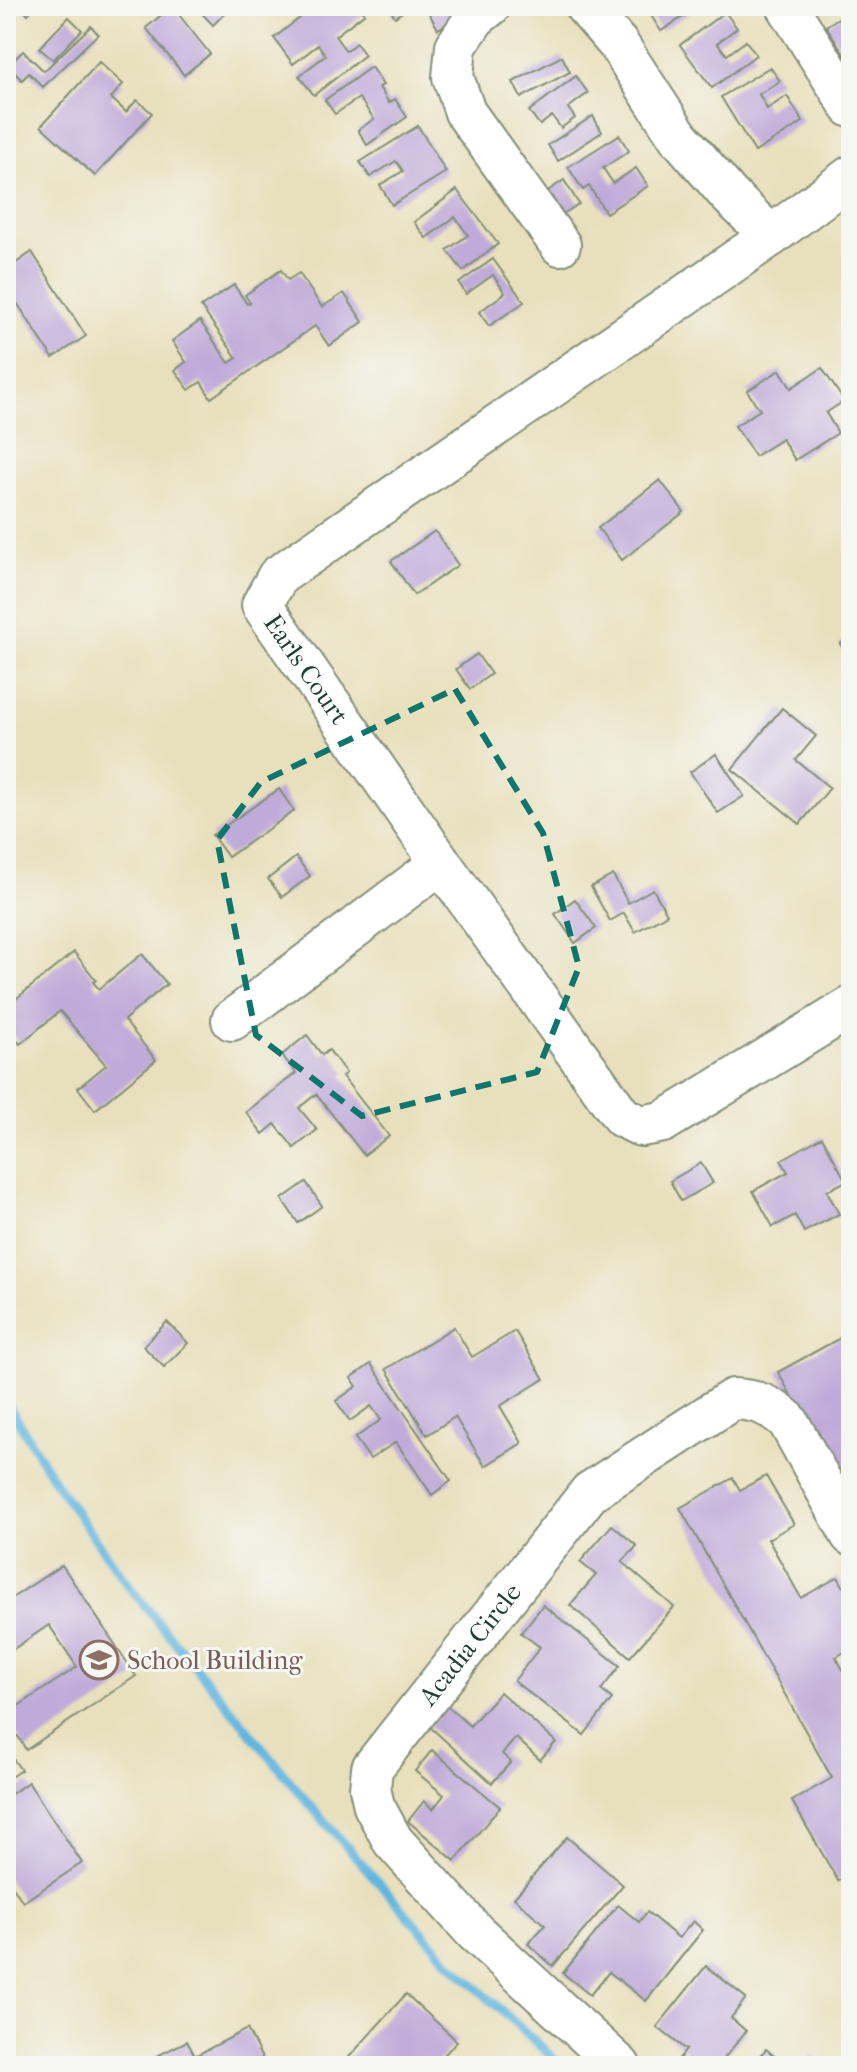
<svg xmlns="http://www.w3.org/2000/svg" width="857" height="2072" font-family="'IM FELL French Canon',serif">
  <rect width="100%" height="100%" fill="#f6f6f2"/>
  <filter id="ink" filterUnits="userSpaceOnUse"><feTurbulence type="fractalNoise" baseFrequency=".0125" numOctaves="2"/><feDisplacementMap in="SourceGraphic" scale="16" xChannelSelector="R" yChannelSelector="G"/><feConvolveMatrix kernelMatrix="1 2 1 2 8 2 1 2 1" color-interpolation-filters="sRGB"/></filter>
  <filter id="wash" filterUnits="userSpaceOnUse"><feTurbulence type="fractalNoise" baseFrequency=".006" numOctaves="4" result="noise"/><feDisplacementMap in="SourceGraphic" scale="32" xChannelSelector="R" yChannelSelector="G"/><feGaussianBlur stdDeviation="1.8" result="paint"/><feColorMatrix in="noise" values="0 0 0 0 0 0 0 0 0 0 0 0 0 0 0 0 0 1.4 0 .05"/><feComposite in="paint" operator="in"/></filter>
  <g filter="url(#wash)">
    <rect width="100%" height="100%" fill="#e8e0bc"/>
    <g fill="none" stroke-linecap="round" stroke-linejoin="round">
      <!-- stream -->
      <polyline stroke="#62b6de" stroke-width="9" points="6,1401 58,1487 130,1588 310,1805 449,1962 562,2066"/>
    </g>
    <g id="blocks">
      <!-- building -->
      <g fill="#bfabd9">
        <polygon points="6,6 11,6 16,12 6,20"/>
        <polygon points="20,6 36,6 28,14"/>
        <polygon points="172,6 210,54 184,75 146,28"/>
        <polygon points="195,6 221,6 226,12 213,25"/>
        <polygon points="326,6 336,6 339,10 344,6 359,6 365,13 335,36 346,51 356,43 365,55 314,95 299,76 326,55 318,45 293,64 274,38 312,8 317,13"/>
        <polygon points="388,6 411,6 395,17"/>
        <polygon points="425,6 459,6 464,13 438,29"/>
        <polygon points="645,6 700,6 661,31"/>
        <polygon points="851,10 851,65 826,26"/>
        <polygon points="725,12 737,28 717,43 727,55 746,41 756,55 712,88 680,45"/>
        <polygon points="69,17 82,30 53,60 39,48"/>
        <polygon points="91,26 98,34 43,87 29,73 22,80 8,66 23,51 44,71"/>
        <polygon points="562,56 570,72 521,98 513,82"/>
        <polygon points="99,62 123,84 111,98 126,112 137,100 152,113 95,176 41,126"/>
        <polygon points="371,67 383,85 379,87 389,103 395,99 407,117 367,145 358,130 374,119 359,98 335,114 325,100"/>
        <polygon points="770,67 780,81 759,94 767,109 787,96 803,122 755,152 721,97"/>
        <polygon points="576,76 588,93 568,108 575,118 561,128 552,116 540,125 529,111"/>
        <polygon points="593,116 602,132 558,161 548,145"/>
        <polygon points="418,126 446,172 392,205 380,185 403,171 396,161 370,177 360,162"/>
        <polygon points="619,135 629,151 603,168 613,183 636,168 648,186 606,213 589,186 583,190 568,167"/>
        <polygon points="564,180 579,204 563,214 548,191"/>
        <polygon points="457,190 498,244 463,271 447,250 468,235 455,217 426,238 414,222"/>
        <polygon points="32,252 86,336 53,358 6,286 6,270"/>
        <polygon points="493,259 524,302 489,326 479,312 505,293 493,275 466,294 459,283"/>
        <polygon points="281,270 288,280 299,273 322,307 344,293 363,322 329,346 315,326 211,398 201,382 189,390 175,370 186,362 172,341 200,321 229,363 237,358 201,307 234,285 247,304 250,303 245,295"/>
        <polygon points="822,368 844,401 826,413 838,433 795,460 782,439 755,456 735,426 760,410 747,391 780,370 791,388"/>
        <polygon points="660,480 684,512 622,560 598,528"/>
        <polygon points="435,531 458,565 414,595 391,561"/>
        <polygon points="851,636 851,660 840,644"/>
        <polygon points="477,654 491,674 470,689 456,669"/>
        <polygon points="782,708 816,736 796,760 830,788 800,824 732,769"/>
        <polygon points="716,754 744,796 718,813 690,772"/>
        <polygon points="279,789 294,811 228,857 212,835"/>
        <polygon points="296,857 310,876 282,897 268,879"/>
        <polygon points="613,875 628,903 653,889 667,914 635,932 624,913 610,921 591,887"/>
        <polygon points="575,899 596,928 575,943 555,914"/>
        <polygon points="74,952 96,980 93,982 99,989 142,954 167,984 124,1020 156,1060 95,1110 78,1088 106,1065 60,1011 20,1044 6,1027 6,1007"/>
        <polygon points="307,1035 322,1055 329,1050 346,1073 342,1076 389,1136 364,1155 316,1094 299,1108 317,1130 294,1148 275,1124 263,1134 246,1112 296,1073 282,1055"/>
        <polygon points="822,1137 846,1181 827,1191 839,1214 804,1232 795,1215 773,1227 753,1191 788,1172 781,1160"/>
        <polygon points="701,1163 713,1183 681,1201 670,1181"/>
        <polygon points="306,1182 322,1206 298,1223 282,1199"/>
        <polygon points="167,1322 188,1343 164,1367 143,1346"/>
        <polygon points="454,1327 472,1357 515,1331 544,1379 500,1406 522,1443 485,1466 455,1417 427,1435 386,1369"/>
        <polygon points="851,1332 851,1462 834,1472 778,1372"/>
        <polygon points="371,1364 451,1481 432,1495 396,1442 370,1459 355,1438 381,1420 371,1406 350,1421 336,1401 357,1386 351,1378"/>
        <polygon points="766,1476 794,1524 768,1539 801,1598 838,1577 851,1600 851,1648 836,1657 851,1684 851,1874 838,1881 792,1801 832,1778 680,1508 733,1478 740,1490"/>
        <polygon points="612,1525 637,1546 622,1562 674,1607 630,1657 570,1605 596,1575 580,1562"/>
        <polygon points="62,1565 136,1676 26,1750 18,1736 6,1744 6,1714 77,1667 49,1625 6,1654 6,1602"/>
        <polygon points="543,1605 620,1666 601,1690 612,1699 584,1735 514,1681 540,1647 521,1633"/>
        <polygon points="500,1692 556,1742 540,1760 516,1738 502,1754 511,1762 492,1783 429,1726 447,1706 470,1726"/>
        <polygon points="6,1749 21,1770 6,1780"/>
        <polygon points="432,1750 500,1807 455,1861 408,1821 424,1801 433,1809 444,1795 415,1771"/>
        <polygon points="28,1782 82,1863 23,1902 6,1876 6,1798"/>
        <polygon points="567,1837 623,1885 553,1966 528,1944 545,1925 514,1898"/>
        <polygon points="618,1905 639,1922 647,1912 679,1938 693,1921 703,1930 646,2001 609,1972 590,1995 563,1973"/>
        <polygon points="706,1966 746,1998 731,2018 746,2031 718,2066 673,2066 686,2050 657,2027"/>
        <polygon points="406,1994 457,2041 434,2066 341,2066"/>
        <polygon points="247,2029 266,2066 159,2066 155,2057 187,2041 195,2056"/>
        <polygon points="766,2049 786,2066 752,2066"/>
        <polygon points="812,2055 826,2066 802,2066"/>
      </g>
    </g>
  </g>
  <g filter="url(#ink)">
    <use href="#blocks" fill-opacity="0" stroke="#848e78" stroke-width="2"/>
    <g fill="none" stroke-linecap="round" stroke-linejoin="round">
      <defs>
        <g id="minor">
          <polyline points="490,6 475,18 456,46 453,77 465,112 560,245"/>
          <polyline points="585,6 618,44 678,136 729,195 771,236"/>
          <polyline points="787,6 851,107"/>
          <path id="s1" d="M851,176l-80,60 -493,340 -16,29 179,258 181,254 19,9 22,-4 188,-115"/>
          <polyline points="232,1020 441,863"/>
          <path id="s2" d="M620,2066l-145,-134 -82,-91 -19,-35 -4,-18 2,-20 218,-276 143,-93c24,1 37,6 55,22l63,114"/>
        </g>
      </defs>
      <!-- minor casing -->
      <use href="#minor" stroke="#848e78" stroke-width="44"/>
      <!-- minor -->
      <use href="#minor" stroke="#fff" stroke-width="40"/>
    </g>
  </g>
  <!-- marked area -->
  <path fill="none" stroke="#0f766e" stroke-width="6" stroke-dasharray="16 10" stroke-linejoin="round" d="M455,689l88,144 36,134 -42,105 -175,44 -106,-81 -39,-195 44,-58z"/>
  <!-- icons -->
  <defs>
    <symbol id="school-ring" viewBox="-11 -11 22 22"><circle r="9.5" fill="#f6f6f2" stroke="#8d6e63" stroke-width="1.5"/><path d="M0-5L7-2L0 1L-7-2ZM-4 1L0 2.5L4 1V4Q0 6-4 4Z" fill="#8d6e63"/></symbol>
  </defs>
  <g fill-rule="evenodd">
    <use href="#school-ring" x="77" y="1638" width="44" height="44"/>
  </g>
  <g text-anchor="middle" stroke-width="6" stroke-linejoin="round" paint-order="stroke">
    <!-- street labels -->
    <g font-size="26" fill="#1f3d34" stroke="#f6f6f2">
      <text dy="9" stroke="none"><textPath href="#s1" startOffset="810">Earls Court</textPath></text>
      <text dy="9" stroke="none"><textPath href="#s2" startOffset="556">Acadia Circle</textPath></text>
    </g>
    <!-- education labels -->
    <g font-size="26" fill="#785e54" stroke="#f6f6f2" text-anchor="start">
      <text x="127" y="1669">School Building</text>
    </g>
  </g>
  <!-- margin -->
  <rect width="857" height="2072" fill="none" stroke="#f6f6f2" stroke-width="32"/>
</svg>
